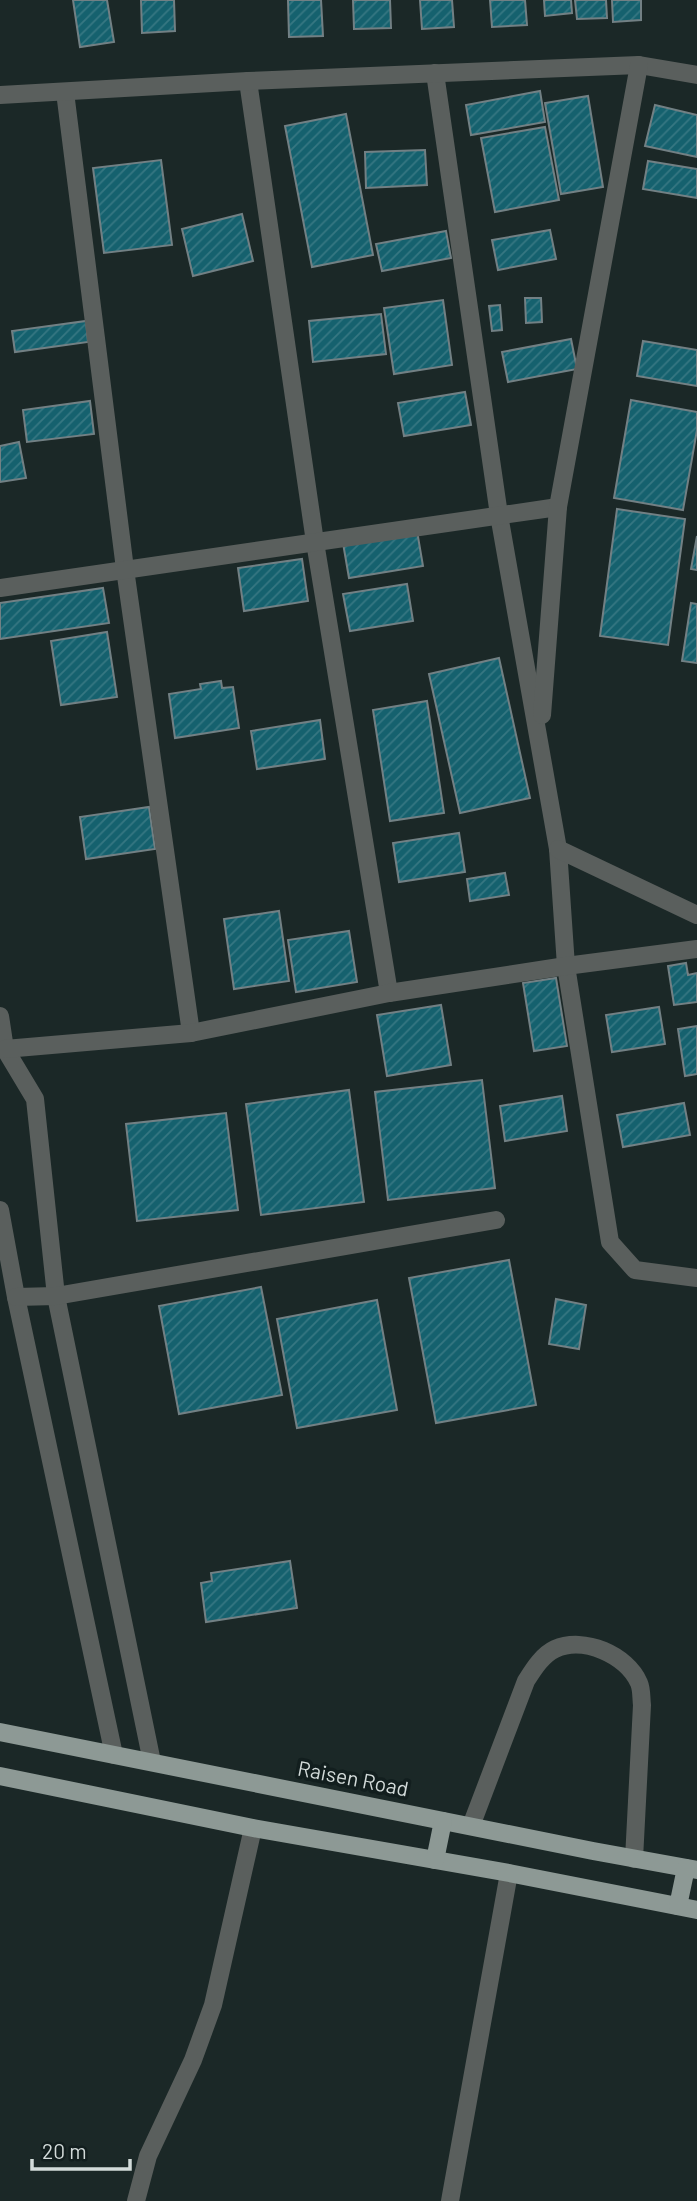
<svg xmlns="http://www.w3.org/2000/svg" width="697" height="2201" font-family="Barlow,sans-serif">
  <defs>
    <pattern id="building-hatch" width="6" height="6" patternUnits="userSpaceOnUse" patternTransform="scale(1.75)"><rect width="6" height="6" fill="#15616e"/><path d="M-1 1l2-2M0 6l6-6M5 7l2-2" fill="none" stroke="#367782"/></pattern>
  </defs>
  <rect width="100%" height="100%" fill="#1b2827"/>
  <!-- building -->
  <g fill="url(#building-hatch)" stroke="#728084" stroke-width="2">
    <polygon points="73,0 107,0 114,42 80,47"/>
    <polygon points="141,0 174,0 175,31 142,33"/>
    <polygon points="288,0 321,0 323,36 289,37"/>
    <polygon points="353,0 390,0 391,28 354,29"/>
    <polygon points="420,0 452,0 454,27 422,29"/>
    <polygon points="490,0 525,0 527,25 492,27"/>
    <polygon points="544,0 571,0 572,13 545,16"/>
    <polygon points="575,0 606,0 607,18 577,19"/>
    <polygon points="612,0 641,0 641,20 613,22"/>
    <polygon points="540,91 545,122 471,135 466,105"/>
    <polygon points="588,96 603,187 561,194 545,103"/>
    <polygon points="655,105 697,115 697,157 645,146"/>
    <polygon points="346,114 373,255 312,267 285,126"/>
    <polygon points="545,127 559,200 495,212 481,138"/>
    <polygon points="425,150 427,185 366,188 365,152"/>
    <polygon points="161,160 172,245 104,253 93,168"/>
    <polygon points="648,161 697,169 697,198 643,189"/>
    <polygon points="242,214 253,261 193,276 182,229"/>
    <polygon points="550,230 556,259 498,270 492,240"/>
    <polygon points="446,231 451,258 382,271 376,244"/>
    <polygon points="525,298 541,298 542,322 526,323"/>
    <polygon points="443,300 452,365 394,374 384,308"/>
    <polygon points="500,305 502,330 492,331 489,306"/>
    <polygon points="381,314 386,354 313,362 309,321"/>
    <polygon points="86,321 88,342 15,352 12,331"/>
    <polygon points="571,339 577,369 508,382 502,352"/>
    <polygon points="643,341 697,350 697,386 637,376"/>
    <polygon points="465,392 471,425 404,436 398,403"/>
    <polygon points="631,400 697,412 697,430 683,510 614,498"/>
    <polygon points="90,401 94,434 27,442 23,410"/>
    <polygon points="19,442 26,478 0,482 0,446"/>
    <polygon points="617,509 685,519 668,645 600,636"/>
    <polygon points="417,531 423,566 349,578 343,543"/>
    <polygon points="697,536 697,570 691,569"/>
    <polygon points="302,559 308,601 244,611 238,568"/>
    <polygon points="407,584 413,621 350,631 343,594"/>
    <polygon points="103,588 109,623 0,639 0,603"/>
    <polygon points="691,603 697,604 697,663 682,661"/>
    <polygon points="107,632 117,697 61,705 51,641"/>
    <polygon points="499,658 530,798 460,813 429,674"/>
    <polygon points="221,681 222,688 233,687 239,728 175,738 169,694 201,689 200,684"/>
    <polygon points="427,701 444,813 390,821 373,710"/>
    <polygon points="320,720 325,759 257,769 251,731"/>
    <polygon points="149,807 155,849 86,859 80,817"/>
    <polygon points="459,833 465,872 399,882 393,843"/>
    <polygon points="505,873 509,895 470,901 467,879"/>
    <polygon points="279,911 289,981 234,989 224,919"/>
    <polygon points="349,931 357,982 296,992 288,940"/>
    <polygon points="686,963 688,975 697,973 697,1002 674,1005 668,966"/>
    <polygon points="556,978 567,1046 534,1051 523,983"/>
    <polygon points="441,1005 451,1065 387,1076 377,1015"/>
    <polygon points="659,1007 665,1044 612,1052 606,1015"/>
    <polygon points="697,1026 697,1074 685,1076 678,1029"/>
    <polygon points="482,1080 495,1188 388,1200 375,1092"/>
    <polygon points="349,1090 364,1202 261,1215 246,1104"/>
    <polygon points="562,1096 567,1131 505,1141 500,1106"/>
    <polygon points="684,1103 690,1135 623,1147 617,1115"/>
    <polygon points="226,1113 238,1210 137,1221 126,1124"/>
    <polygon points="509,1260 536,1405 436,1423 409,1278"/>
    <polygon points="261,1287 282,1395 179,1414 159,1306"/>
    <polygon points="556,1299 586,1305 579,1349 549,1344"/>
    <polygon points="377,1300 397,1410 297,1428 277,1319"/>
    <polygon points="290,1561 297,1608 206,1622 201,1583 212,1581 211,1573"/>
  </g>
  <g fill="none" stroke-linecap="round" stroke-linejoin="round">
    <!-- lane -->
    <g stroke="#5a5f5d" stroke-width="18">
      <path d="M471,1826l55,-145c7,-11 16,-26 29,-32 29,-13 72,6 84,34 3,7 2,15 3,22l-8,154"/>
      <polyline points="136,2201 148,2156 193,2060 213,2005 253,1828"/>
      <polyline points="450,2201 509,1873"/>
    </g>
    <!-- street -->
    <g stroke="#5a5f5d" stroke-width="18">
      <polyline points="435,73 499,515 558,849 566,966 610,1242 635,1270 697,1278"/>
      <polyline points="248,81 315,542 389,993"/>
      <polyline points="65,92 125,569 191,1033"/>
      <polyline points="0,95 248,81 639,65 697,75"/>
      <polyline points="0,588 558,507"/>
      <polyline points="542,715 558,507 639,65"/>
      <polyline points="558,849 697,915"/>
      <polyline points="0,1016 5,1049 35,1099 56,1296 152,1762"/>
      <polyline points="5,1049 191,1033 389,993 566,966 697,949"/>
      <polyline points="0,1210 16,1297 114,1755"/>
      <polyline points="16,1297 56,1296 496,1220"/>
    </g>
    <!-- primary -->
    <g stroke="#8d9995" stroke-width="18">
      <polyline points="0,1732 593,1851 697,1870"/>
      <polyline points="0,1776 253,1828 509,1873 697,1910"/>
      <polyline points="435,1860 443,1821"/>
      <polyline points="678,1906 686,1868"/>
    </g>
  </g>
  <g text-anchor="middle" stroke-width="7" stroke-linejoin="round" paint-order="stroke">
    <!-- street labels -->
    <g font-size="21" fill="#d3dbda" stroke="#121e1e">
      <text transform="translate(353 1779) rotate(11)" y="7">Raisen Road</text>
    </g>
  </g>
  <!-- scale -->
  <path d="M32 2159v10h98v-10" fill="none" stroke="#d3dbda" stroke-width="3.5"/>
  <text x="42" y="2159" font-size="21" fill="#d3dbda" stroke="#121e1e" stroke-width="5" paint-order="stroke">20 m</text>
</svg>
